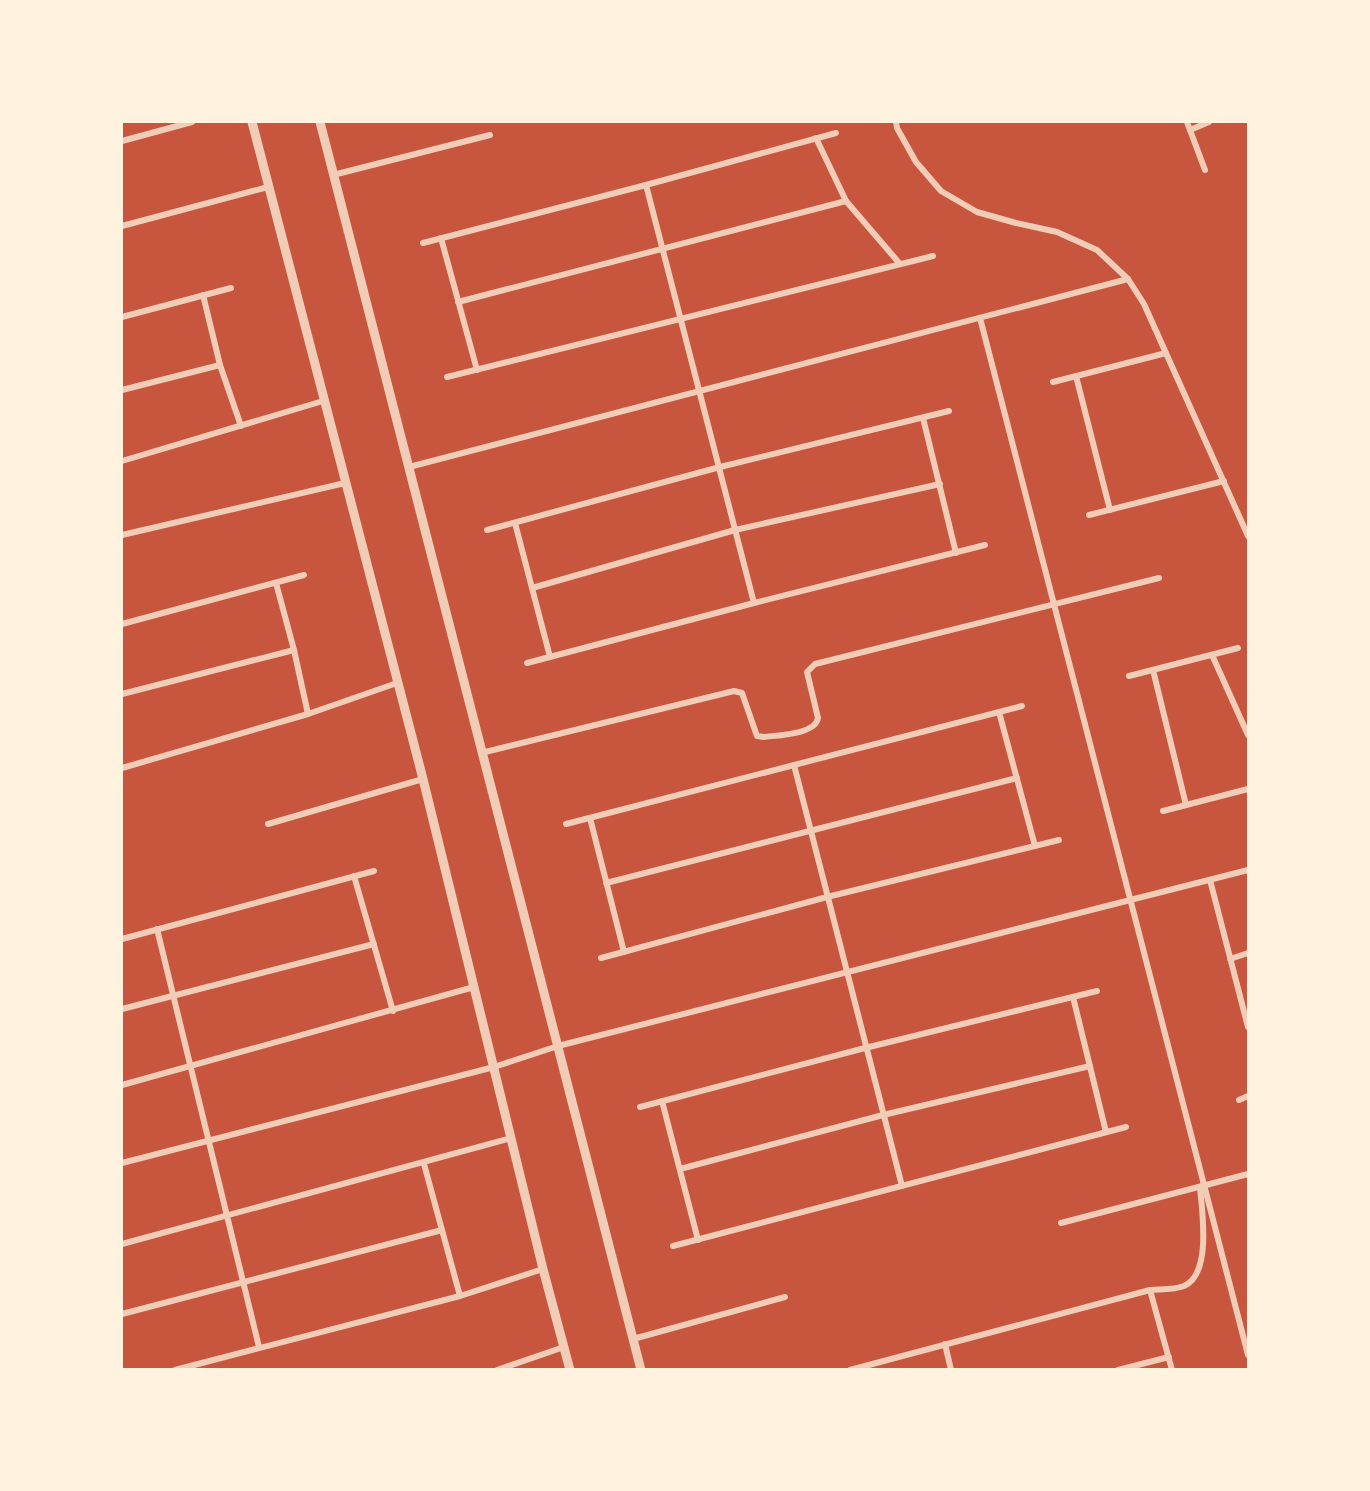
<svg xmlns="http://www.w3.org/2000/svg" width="1370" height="1491" font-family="Overpass,sans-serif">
  <rect width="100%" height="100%" fill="#c8553d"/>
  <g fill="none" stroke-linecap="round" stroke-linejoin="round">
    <!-- minor -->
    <g stroke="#f1ccb7" stroke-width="6">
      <polyline points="896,122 897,128 916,162 941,191 977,212 1016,223 1057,232 1097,250 1128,279 1144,304 1248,536"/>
      <polyline points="1187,122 1205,170"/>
      <polyline points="1190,130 1209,122"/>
      <polyline points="816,138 846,201 900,264"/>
      <polyline points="122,141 192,122"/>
      <polyline points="333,175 490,135"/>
      <polyline points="646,185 754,603"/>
      <polyline points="122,226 268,187"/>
      <polyline points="441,238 477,370"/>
      <polyline points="423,243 646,185 836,133"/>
      <polyline points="203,295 220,365 241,426"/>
      <polyline points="458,302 846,201"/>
      <polyline points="122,317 231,288"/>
      <polyline points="980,318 1248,1355"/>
      <polyline points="1076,376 1110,510"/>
      <polyline points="447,377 933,256"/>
      <polyline points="1053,382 1166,353"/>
      <polyline points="122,390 220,365"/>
      <polyline points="923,418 956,553"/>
      <polyline points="122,461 323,401"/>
      <polyline points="409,467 1128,279"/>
      <polyline points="1089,515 1224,481"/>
      <polyline points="515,523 550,657"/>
      <polyline points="487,530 720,467 949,411"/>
      <polyline points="122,535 345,483"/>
      <polyline points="276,583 294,650 308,714"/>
      <polyline points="532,588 735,530 940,484"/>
      <polyline points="122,624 304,575"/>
      <polyline points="1212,655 1248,735"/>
      <polyline points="527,663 754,603 985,545"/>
      <polyline points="1153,670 1186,805"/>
      <polyline points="1129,676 1238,648"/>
      <polyline points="122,694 294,650"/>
      <polyline points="999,712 1035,846"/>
      <path d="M481,753l253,-62 8,2 15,43 7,1c15,-2 52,-3 54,-19l-11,-46 8,-8 344,-86"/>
      <polyline points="794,765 902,1186"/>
      <polyline points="122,768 308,714 397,683"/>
      <polyline points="1163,811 1248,789"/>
      <polyline points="590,818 624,952"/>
      <polyline points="268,824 423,779"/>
      <polyline points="566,824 1022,706"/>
      <polyline points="354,876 393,1011"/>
      <polyline points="1210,880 1248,1027"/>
      <polyline points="606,883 1017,778"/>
      <polyline points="157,929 259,1347"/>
      <polyline points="122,939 374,871"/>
      <polyline points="601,958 827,897 1059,840"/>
      <polyline points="1230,959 1248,953"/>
      <polyline points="1073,997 1106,1132"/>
      <polyline points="122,1009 374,944"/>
      <polyline points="122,1085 474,987"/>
      <polyline points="1239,1100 1248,1096"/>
      <polyline points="662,1101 698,1240"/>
      <polyline points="640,1107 865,1048 1097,991"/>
      <polyline points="122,1163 494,1067 558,1046 1248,870"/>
      <polyline points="424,1164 460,1296"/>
      <polyline points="680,1169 883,1115 1090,1066"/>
      <polyline points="1061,1223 1248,1174"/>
      <polyline points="122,1244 511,1138"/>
      <polyline points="673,1246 1126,1127"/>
      <polyline points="1150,1290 1172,1370"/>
      <polyline points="122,1314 442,1230"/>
      <polyline points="633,1339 785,1297"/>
      <polyline points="945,1344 951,1370"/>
      <polyline points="175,1370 460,1296 543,1269"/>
      <polyline points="497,1370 564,1347"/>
      <path d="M850,1370l300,-80c11,-1 24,0 34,-4 28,-12 18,-75 16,-99"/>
      <polyline points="1118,1370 1169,1357"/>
    </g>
    <!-- tertiary -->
    <g stroke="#f1ccb7" stroke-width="9">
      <polyline points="252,122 423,779 543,1269 570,1370"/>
      <polyline points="320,122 641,1370"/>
    </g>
  </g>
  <!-- border -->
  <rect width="1370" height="1491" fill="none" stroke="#fff3e0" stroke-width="246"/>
</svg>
